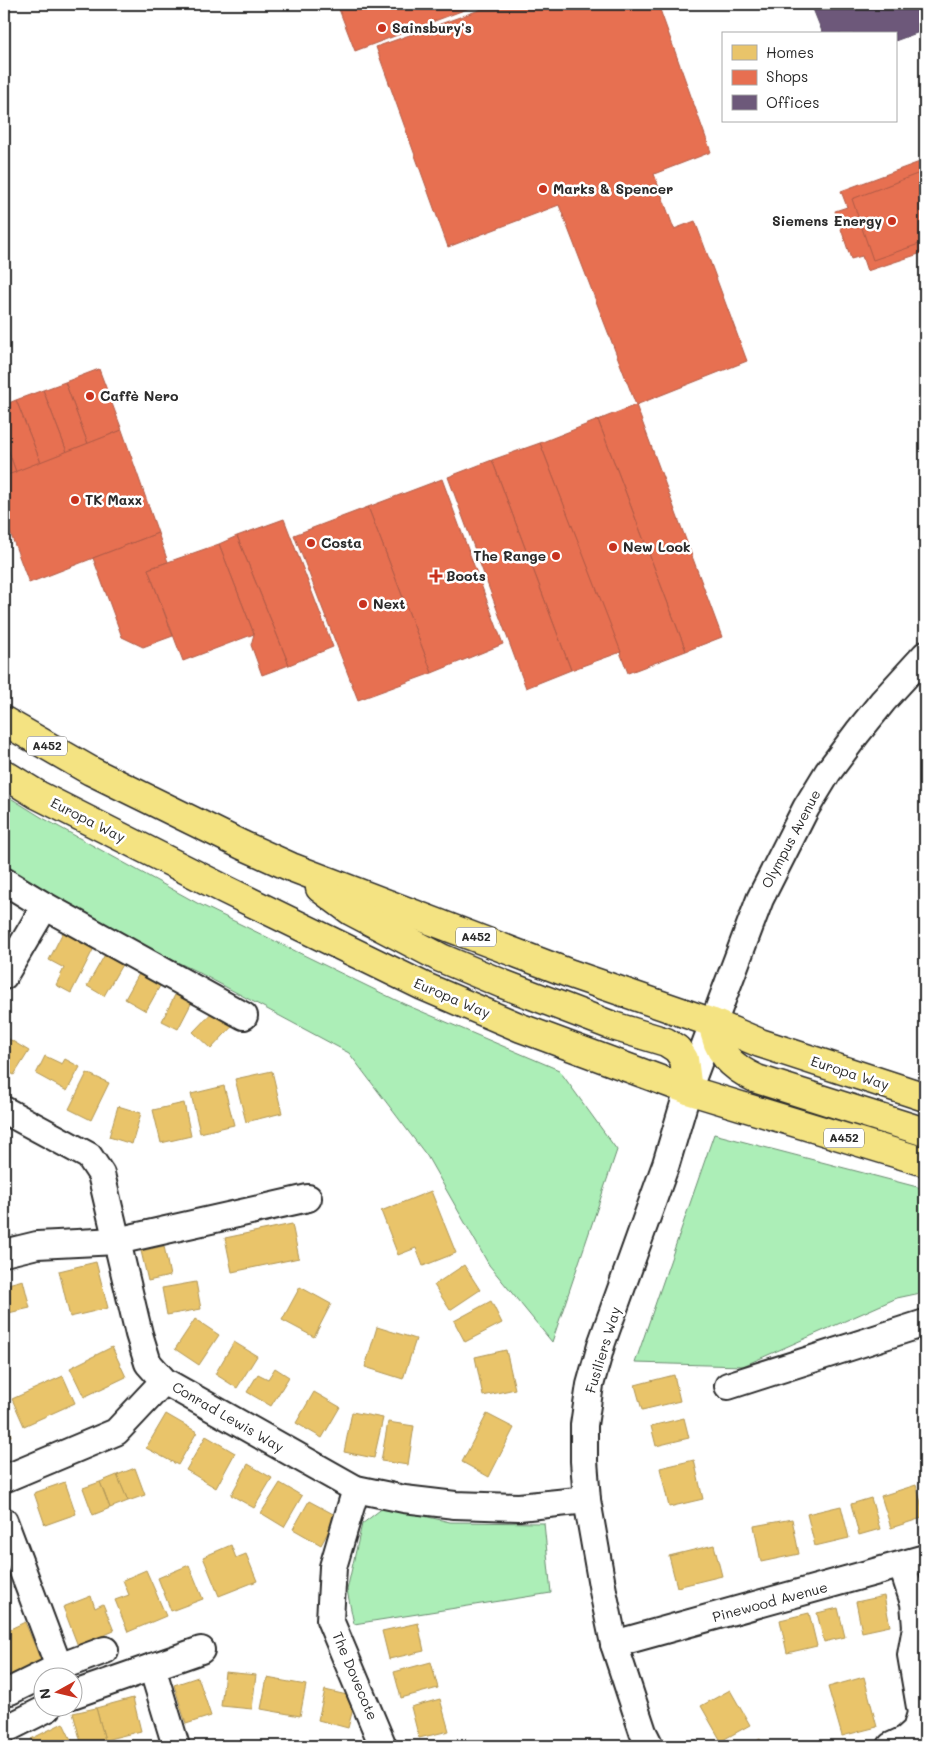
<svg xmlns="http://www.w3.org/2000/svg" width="929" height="1750" font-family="Mali,sans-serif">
  <rect width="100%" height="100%" fill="#fff"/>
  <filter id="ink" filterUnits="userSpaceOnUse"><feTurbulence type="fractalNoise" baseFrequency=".02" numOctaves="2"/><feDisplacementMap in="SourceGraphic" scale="10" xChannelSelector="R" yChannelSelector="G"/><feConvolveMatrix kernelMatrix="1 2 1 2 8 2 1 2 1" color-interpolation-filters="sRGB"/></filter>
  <g filter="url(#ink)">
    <!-- green -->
    <g fill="#aceeb7" stroke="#6c8c71">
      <polygon points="4,794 41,817 197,903 404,1004 559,1070 617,1150 552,1342 489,1265 427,1156 349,1053 196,971 51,902 4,875"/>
      <polygon points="714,1134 925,1189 925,1292 897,1298 743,1366 635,1363"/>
      <polygon points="384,1507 450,1522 544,1523 551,1593 354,1624 347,1590 362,1524"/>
    </g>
    <!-- homes -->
    <g fill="#e9c46a" stroke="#b09657">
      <polygon points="64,930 95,946 71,993 56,985 64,968 49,960"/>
      <polygon points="107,951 124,961 104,996 87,986"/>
      <polygon points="140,972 161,984 146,1011 125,999"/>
      <polygon points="176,993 192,1002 178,1029 162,1021"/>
      <polygon points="221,1003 238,1020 211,1049 193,1032"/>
      <polygon points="4,1036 29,1051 14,1075 4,1069"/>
      <polygon points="45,1056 62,1064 65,1059 80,1067 67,1091 36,1074"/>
      <polygon points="272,1071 282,1113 246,1122 235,1079"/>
      <polygon points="87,1073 109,1083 91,1120 69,1109"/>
      <polygon points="224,1086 234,1125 200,1133 191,1094"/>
      <polygon points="184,1103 191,1136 161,1143 153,1110"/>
      <polygon points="118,1106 141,1113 132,1144 109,1137"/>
      <polygon points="431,1191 456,1253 423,1266 416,1248 398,1255 381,1211"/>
      <polygon points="292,1224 299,1258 232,1272 225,1238"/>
      <polygon points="164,1246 170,1276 148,1281 141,1251"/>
      <polygon points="96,1262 108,1308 70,1317 59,1271"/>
      <polygon points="464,1265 480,1290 450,1310 434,1285"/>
      <polygon points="23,1280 30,1308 4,1314 4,1285"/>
      <polygon points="196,1282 201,1309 167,1315 162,1288"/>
      <polygon points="300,1287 331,1304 314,1337 282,1320"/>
      <polygon points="491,1301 502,1323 465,1342 454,1321"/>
      <polygon points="195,1319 219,1335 199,1365 175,1349"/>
      <polygon points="377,1327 416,1339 403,1379 365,1367"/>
      <polygon points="234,1342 257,1356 237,1388 215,1374"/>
      <polygon points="112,1347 126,1377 84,1397 70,1368"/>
      <polygon points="506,1350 515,1389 483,1396 475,1357"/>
      <polygon points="275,1368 289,1377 271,1406 247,1392 258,1374 268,1379"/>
      <polygon points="674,1375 680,1401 642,1410 635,1385"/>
      <polygon points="63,1376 75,1403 24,1426 12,1399"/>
      <polygon points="314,1392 340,1407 322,1438 296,1423"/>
      <polygon points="4,1412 11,1436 4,1438"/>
      <polygon points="352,1412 383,1418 374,1458 344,1452"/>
      <polygon points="166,1414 197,1432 178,1465 146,1448"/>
      <polygon points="487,1414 514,1428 489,1477 462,1462"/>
      <polygon points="684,1418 689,1438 656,1446 651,1426"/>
      <polygon points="388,1422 414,1426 408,1465 381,1461"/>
      <polygon points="206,1436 235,1453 216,1488 186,1470"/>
      <polygon points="694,1460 703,1499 669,1507 660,1468"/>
      <polygon points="248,1464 272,1478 254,1508 231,1495"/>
      <polygon points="135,1468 145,1495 128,1501 117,1475"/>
      <polygon points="117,1475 128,1501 110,1508 100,1482"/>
      <polygon points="65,1482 76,1514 45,1525 34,1493"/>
      <polygon points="100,1482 110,1508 93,1515 83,1488"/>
      <polygon points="280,1483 302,1496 284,1527 261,1513"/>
      <polygon points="916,1485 925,1517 891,1528 881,1496"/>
      <polygon points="871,1498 880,1529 859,1535 851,1504"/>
      <polygon points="309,1501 337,1516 321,1545 293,1529"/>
      <polygon points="841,1506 849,1538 815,1546 807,1514"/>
      <polygon points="792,1519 799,1554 761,1562 754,1526"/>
      <polygon points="231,1545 236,1558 246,1554 257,1581 219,1596 203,1557"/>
      <polygon points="714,1545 722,1576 677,1587 669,1556"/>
      <polygon points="189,1565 203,1599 171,1611 158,1578"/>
      <polygon points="146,1570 166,1616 128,1632 115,1600 129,1595 123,1580"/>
      <polygon points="91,1596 95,1608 103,1604 114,1631 78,1646 63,1607"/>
      <polygon points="884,1596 890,1626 862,1632 856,1602"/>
      <polygon points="838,1608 845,1637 824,1642 817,1613"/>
      <polygon points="809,1613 817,1646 787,1653 780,1620"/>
      <polygon points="25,1622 42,1663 11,1676 4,1659 4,1649 8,1647 4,1636 4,1632"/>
      <polygon points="418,1623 424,1651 389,1659 382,1631"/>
      <polygon points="431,1662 438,1688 401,1698 394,1672"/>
      <polygon points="225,1672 256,1675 252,1709 221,1706"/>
      <polygon points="198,1677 211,1716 186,1724 174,1685"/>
      <polygon points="864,1677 877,1727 842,1736 828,1687"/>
      <polygon points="267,1678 306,1685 300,1716 261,1709"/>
      <polygon points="325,1690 356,1697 348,1728 318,1720"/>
      <polygon points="730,1690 750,1725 721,1741 701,1706"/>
      <polygon points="133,1698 141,1731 105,1740 96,1708"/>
      <polygon points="440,1699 449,1731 419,1738 411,1707"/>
      <polygon points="96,1708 105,1740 82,1746 73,1713"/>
      <polygon points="63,1723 74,1746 34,1746 31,1739"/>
      <polygon points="760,1739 764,1746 748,1746"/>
      <polygon points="452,1741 453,1746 433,1746"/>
    </g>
    <!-- shops -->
    <g fill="#e76f51" stroke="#af5b46">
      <polygon points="337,4 480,4 355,51"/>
      <polygon points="496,4 658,4 711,152 654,174 674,229 695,221 747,361 636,405 559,205 448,247 376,47"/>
      <polygon points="925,160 925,252 867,271 862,256 851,259 835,211 847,207 841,191"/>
      <polygon points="925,171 925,242 873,260 852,199"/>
      <polygon points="99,369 122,430 88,444 65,382"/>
      <polygon points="65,382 88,444 67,452 43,390"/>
      <polygon points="43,390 67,452 41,463 16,400"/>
      <polygon points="16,400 41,463 16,472 4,438 4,405"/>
      <polygon points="636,405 722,637 686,651 598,420"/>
      <polygon points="598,420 686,651 628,673 540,443"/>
      <polygon points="122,430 158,533 29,583 4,516 4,476"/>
      <polygon points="4,438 16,472 4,476"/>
      <polygon points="540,443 621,652 571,670 492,460"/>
      <polygon points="492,460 571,670 526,688 448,477"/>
      <polygon points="442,479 503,644 432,673 368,507"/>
      <polygon points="368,507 432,673 358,700 294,535"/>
      <polygon points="284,519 333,647 289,665 237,536"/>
      <polygon points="158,533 168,562 148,569 173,636 143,647 122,637 93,558"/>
      <polygon points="237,536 289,665 262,675 251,645 254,634 219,544"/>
      <polygon points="219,544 254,634 183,661 148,569"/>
    </g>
    <!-- offices -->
    <polygon fill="#6d597a" stroke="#594b62" points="811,4 925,4 925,30 895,41 895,34 823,34"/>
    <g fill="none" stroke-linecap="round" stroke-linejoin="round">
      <defs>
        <g id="minor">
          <polyline points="4,881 45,906 244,1016"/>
          <polyline points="4,976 45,906"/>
          <polyline points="4,1110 89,1156 101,1174 139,1334 148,1363 164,1381 356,1489 404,1499 455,1505 519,1507 587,1500"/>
          <polyline points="4,1253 37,1245 117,1241 308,1198"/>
          <polyline points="728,1386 925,1323"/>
          <polyline points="4,1479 116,1432 164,1381"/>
          <polyline points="356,1489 333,1567 330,1620 383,1746"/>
          <polyline points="4,1521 59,1667"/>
          <polyline points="614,1644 925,1558"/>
          <polyline points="152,1667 176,1746"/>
          <polyline points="10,1691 59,1667 105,1650"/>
          <polyline points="72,1695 201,1650"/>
          <polyline points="4,1730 48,1708"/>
          <polyline points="650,1746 643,1732 614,1644 603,1591 587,1500 584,1461 584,1425 590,1385 602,1342 666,1164 688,1090 760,899 806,808 828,772 858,732 883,701 925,655"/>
          <polyline points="891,1746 906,1739 916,1730 921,1713 911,1655 916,1627 914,1603 902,1566"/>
        </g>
        <g id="trunk">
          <polyline points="4,721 91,771 242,845 291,867 571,974 713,1023 760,1043 925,1097"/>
          <polyline points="4,774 38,795 226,890 423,986 521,1028 688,1090 925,1162"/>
          <polyline points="320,888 351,911 441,958 503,984 613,1026 666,1042 677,1049 684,1059 688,1090"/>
          <path d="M713,1023c3,29 18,44 44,56l168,53"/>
        </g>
      </defs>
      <!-- minor casing -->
      <use href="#minor" stroke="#2b2b2b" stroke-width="30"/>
      <!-- trunk casing -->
      <use href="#trunk" stroke="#2b2b2b" stroke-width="31"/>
      <!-- minor -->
      <use href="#minor" stroke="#fff" stroke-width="26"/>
      <!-- trunk -->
      <use href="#trunk" stroke="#f4e382" stroke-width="28"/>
    </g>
  </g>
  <!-- markers -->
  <g fill="#c8321e" stroke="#fff" stroke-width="2">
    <circle cx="382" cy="28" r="5"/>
    <circle cx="543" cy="189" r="5"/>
    <circle cx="892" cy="221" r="5"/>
    <circle cx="90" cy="396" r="5"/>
    <circle cx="75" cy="500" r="5"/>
    <circle cx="311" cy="543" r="5"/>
    <circle cx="613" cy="547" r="5"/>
    <circle cx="556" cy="556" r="5"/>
    <path d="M433.5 568.5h5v5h5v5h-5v5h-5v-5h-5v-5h5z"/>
    <circle cx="363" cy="604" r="5"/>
  </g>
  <g text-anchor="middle" stroke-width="5" stroke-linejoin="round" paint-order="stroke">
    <!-- shield labels -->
    <g fill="#fff" stroke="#6b6b6b" stroke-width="1">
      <rect x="27" y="736.5" width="40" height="19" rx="4"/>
      <rect x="456" y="927.5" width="40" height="19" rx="4"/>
      <rect x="824" y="1128.5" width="40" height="19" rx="4"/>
    </g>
    <g font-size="12" font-weight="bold" fill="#2b2b2b">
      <text x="47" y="750">A452</text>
      <text x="476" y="941">A452</text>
      <text x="844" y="1142">A452</text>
    </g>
    <!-- poi labels -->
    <g font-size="14" font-weight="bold" fill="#2b2b2b" stroke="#fff" text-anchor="start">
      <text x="392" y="33">Sainsbury's</text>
      <text x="553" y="194">Marks &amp; Spencer</text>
      <text x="882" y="226" text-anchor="end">Siemens Energy</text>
      <text x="100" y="401">Caffè Nero</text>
      <text x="85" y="505">TK Maxx</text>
      <text x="321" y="548">Costa</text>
      <text x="623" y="552">New Look</text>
      <text x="546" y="561" text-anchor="end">The Range</text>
      <text x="446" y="581">Boots</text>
      <text x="373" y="609">Next</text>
    </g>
    <!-- street labels -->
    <g font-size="14" fill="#2b2b2b" stroke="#fff">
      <text transform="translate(88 820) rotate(27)" y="5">Europa Way</text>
      <text transform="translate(791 839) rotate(-62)" y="5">Olympus Avenue</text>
      <text transform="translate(452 998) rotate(23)" y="5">Europa Way</text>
      <text transform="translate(850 1073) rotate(18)" y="5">Europa Way</text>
      <text transform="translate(603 1350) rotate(-73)" y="5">Fusiliers Way</text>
      <text transform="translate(228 1417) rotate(30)" y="5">Conrad Lewis Way</text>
      <text transform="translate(770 1602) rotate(-15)" y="5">Pinewood Avenue</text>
      <text transform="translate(355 1676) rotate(67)" y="5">The Dovecote</text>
    </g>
  </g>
  <!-- margin -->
  <rect width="929" height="1750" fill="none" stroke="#fff" stroke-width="20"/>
  <rect x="10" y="10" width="909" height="1730" fill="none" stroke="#2b2b2b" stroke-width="2" filter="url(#ink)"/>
  <!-- legend -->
  <rect x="722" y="32" width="175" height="90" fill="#ffffff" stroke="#aaaaaa"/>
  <rect x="732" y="45" width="25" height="15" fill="#e9c46a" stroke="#aaaaaa"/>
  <text x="766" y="58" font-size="15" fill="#2b2b2b">Homes</text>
  <rect x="732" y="70" width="25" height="15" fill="#e76f51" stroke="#aaaaaa"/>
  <text x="766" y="82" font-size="15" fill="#2b2b2b">Shops</text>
  <rect x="732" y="95" width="25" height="15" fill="#6d597a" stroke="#aaaaaa"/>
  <text x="766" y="108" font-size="15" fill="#2b2b2b">Offices</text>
  <!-- north arrow -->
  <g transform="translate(58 1692) rotate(262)"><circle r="24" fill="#ffffff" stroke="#aaaaaa"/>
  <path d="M0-4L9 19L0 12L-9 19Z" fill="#c8321e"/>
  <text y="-8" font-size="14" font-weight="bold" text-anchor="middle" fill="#2b2b2b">N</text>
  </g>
</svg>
